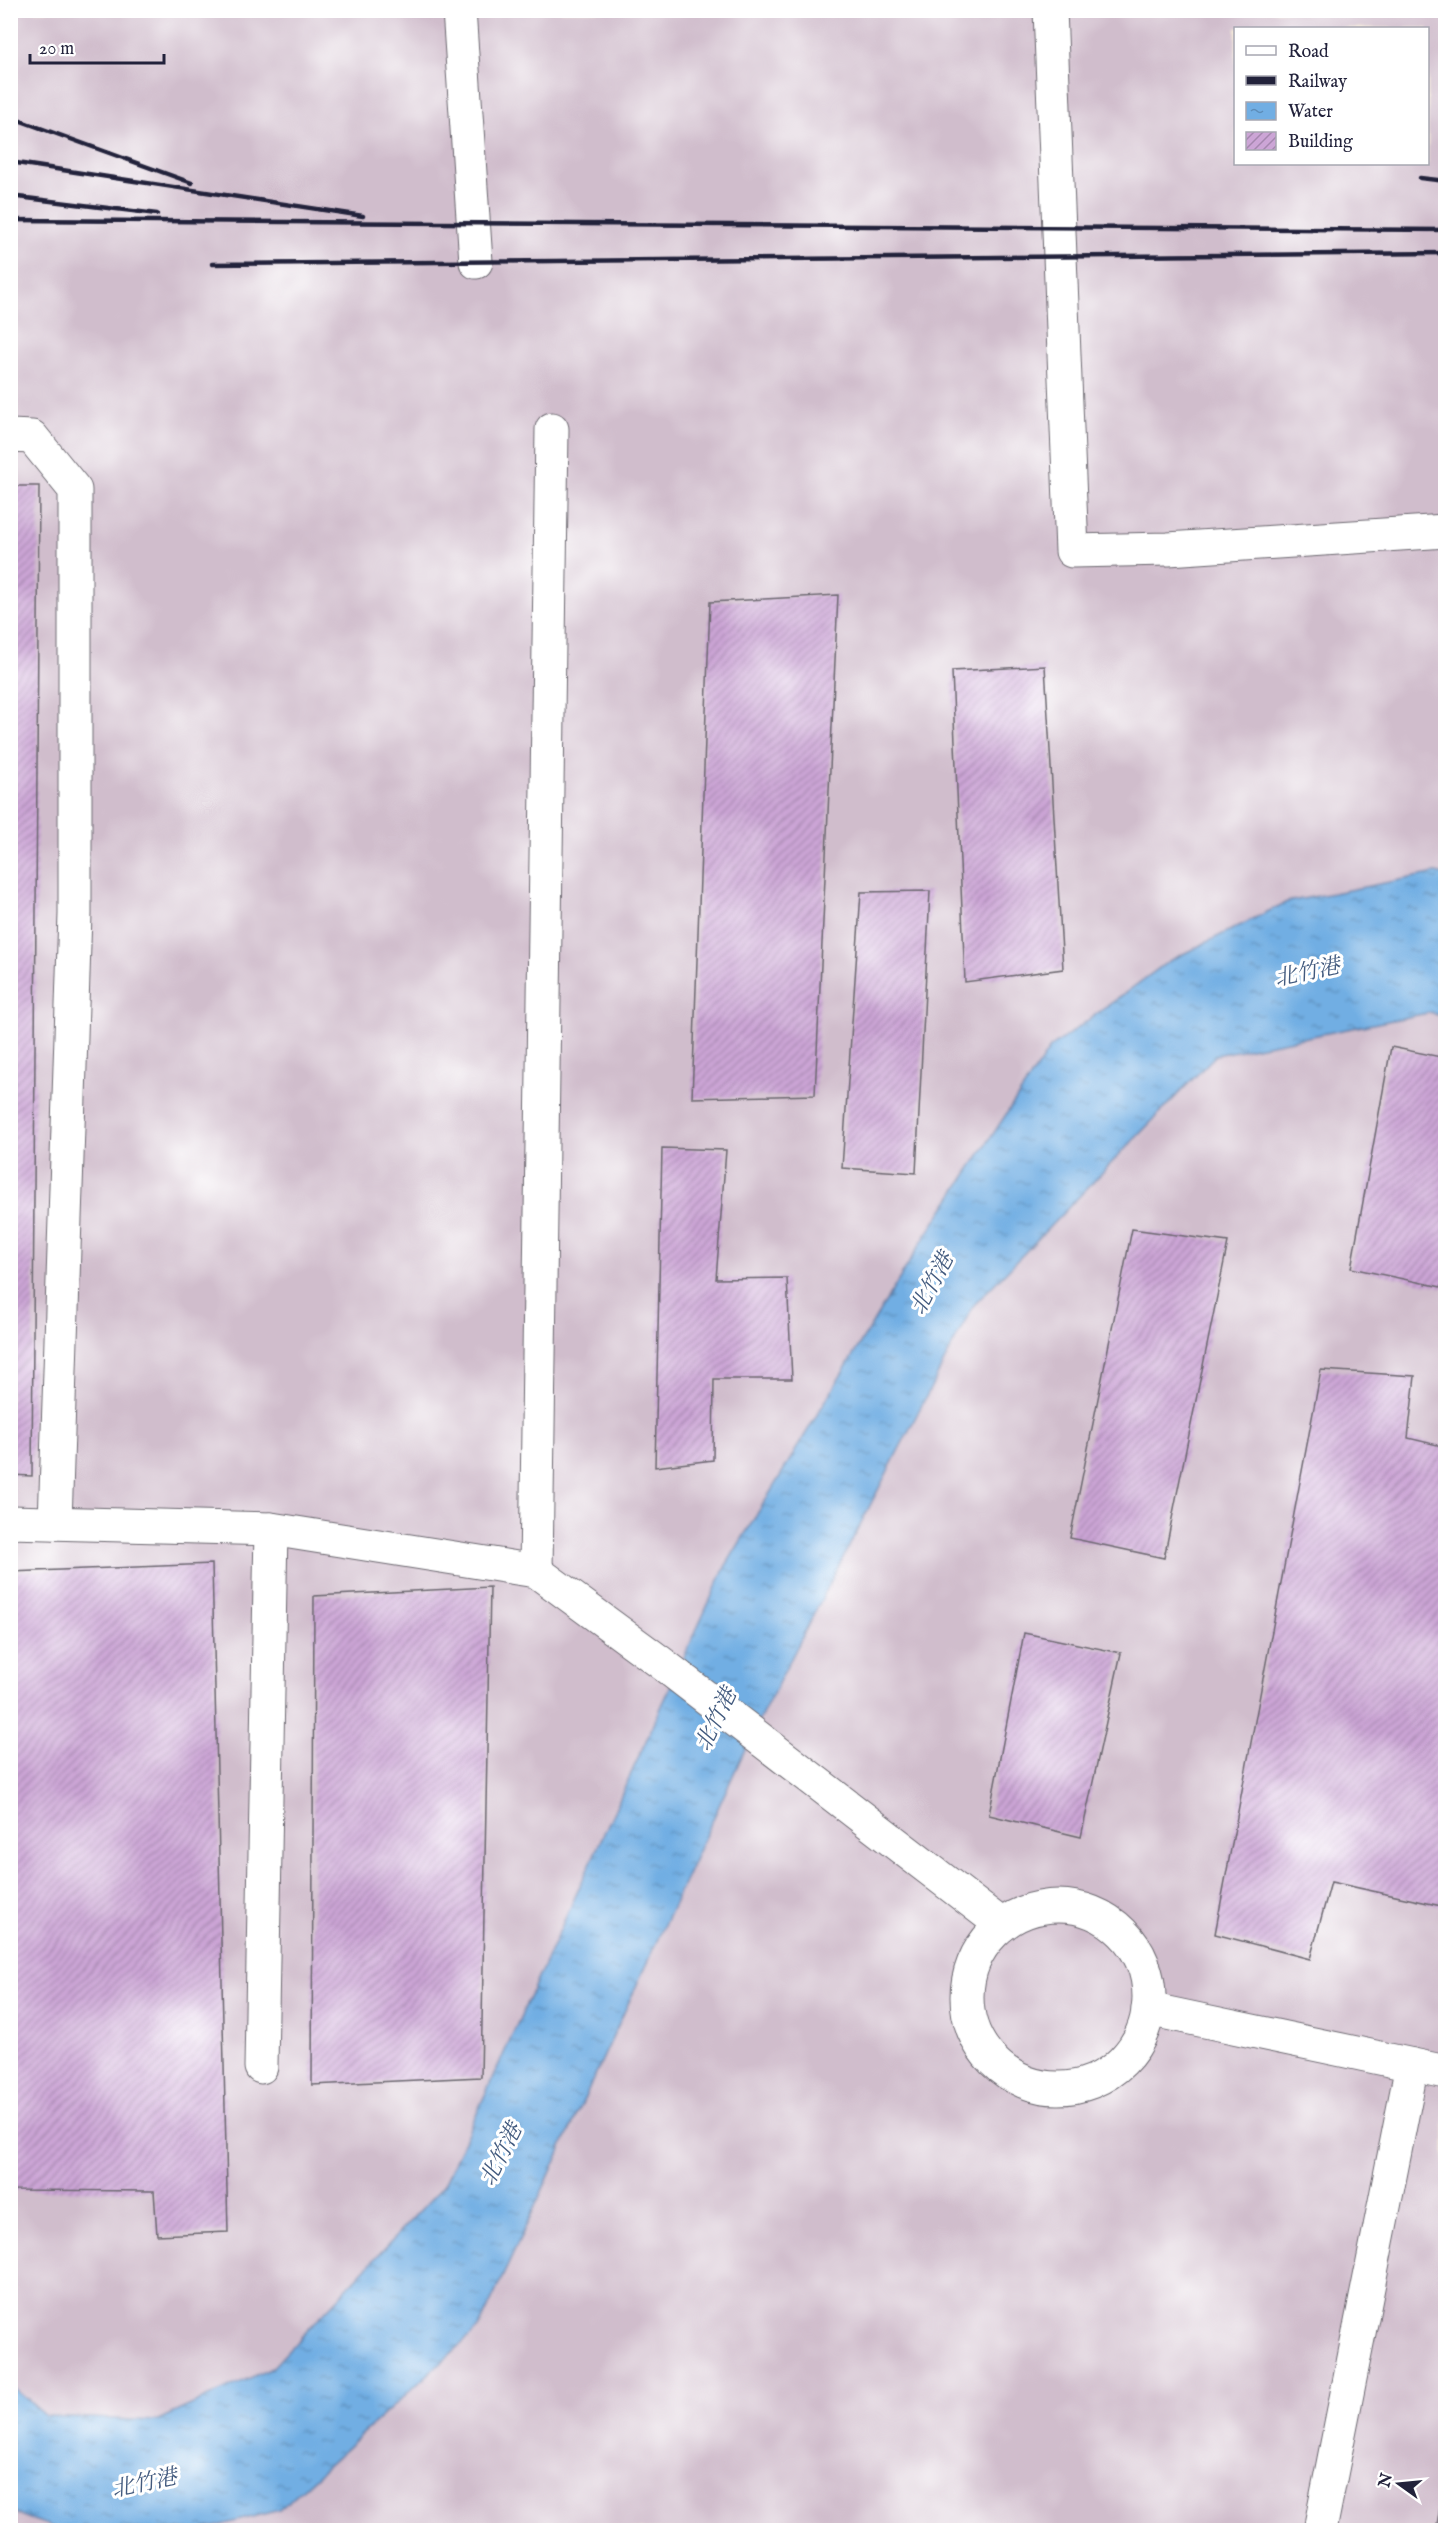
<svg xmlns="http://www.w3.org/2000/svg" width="1456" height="2541" font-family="'IM FELL English','Noto Serif SC',serif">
  <defs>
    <pattern id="water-ripples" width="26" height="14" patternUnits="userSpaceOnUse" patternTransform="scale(1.5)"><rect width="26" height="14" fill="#71aee3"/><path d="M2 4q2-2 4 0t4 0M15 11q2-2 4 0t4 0" fill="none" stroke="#5c8db9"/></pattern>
    <pattern id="building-hatch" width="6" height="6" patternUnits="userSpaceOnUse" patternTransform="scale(1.5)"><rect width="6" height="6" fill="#cca5d6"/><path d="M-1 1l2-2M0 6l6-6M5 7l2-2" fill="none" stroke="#a586af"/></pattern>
  </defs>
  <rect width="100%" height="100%" fill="#fff"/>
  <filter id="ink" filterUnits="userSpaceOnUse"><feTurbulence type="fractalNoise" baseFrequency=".0167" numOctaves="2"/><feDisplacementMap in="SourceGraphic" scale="12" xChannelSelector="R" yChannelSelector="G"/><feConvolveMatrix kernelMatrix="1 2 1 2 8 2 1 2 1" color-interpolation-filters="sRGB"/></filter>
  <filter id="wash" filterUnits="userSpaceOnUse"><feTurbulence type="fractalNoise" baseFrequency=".008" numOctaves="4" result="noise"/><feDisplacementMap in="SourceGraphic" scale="24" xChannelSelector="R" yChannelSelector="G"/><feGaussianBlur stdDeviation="1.35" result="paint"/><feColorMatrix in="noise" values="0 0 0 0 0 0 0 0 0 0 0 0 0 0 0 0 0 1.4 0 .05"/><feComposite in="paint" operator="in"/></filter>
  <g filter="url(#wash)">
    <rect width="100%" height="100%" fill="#f5e9d2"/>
    <!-- industrial -->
    <path fill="#d0bdcc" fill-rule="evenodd" d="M11,11h1434v2519h-1434zM1236,28h192v136h-192z"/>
    <!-- water -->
    <polygon fill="url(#water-ripples)" stroke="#4a688f" stroke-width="1.5" points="1436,873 1445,875 1445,1016 1428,1013 1216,1055 973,1306 752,1734 479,2328 279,2510 203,2530 61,2530 11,2512 10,2385 46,2416 156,2421 272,2368 444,2185 725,1567 921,1243 1050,1048 1169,961 1287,902"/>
    <g id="blocks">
      <!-- building -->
      <g fill="url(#building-hatch)">
        <polygon points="10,486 39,486 32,1476 10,1475"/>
        <polygon points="838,595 815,1095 692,1098 710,602"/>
        <polygon points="1045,666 1063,969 965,982 952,671"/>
        <polygon points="930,891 916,1173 842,1168 861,892"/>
        <polygon points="1391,1047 1446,1058 1446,1288 1351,1268"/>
        <polygon points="662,1148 726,1150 716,1279 787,1278 792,1379 714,1379 713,1460 655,1467"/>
        <polygon points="1132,1229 1228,1242 1164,1558 1070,1538"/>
        <polygon points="1321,1370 1415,1376 1408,1438 1446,1447 1446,1907 1331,1882 1310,1959 1215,1934"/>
        <polygon points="212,1564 228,2232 157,2235 154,2191 10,2190 10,1572"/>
        <polygon points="490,1587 481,2077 312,2085 314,1596"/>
        <polygon points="1024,1633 1121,1653 1081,1837 989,1815"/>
        <polygon points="1444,2485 1446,2530 1436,2530"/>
      </g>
    </g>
  </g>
  <g filter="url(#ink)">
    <use href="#blocks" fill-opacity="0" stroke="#6c6870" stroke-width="1.5"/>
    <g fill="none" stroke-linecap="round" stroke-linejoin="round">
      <defs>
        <g id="minor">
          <polyline points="459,10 476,262"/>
          <polyline points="1050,10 1072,551 1168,549 1446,531"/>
          <polyline points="10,436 32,437 75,490 75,914 55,1523"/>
          <polyline points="10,1522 271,1529 536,1571 660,1662 1002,1925"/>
          <polyline points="536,1571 552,429"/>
          <circle cx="1058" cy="1997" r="91"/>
          <polyline points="1148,2009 1446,2072"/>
          <polyline points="261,2067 271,1529"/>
          <polyline points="1320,2530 1412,2065"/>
        </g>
      </defs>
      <!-- minor casing -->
      <use href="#minor" stroke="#6c6870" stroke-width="35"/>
      <!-- minor -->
      <use href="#minor" stroke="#fff" stroke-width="33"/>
      <!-- rail -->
      <g stroke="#22223b" stroke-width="4.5">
        <polyline points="10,117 192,183"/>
        <polyline points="10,162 363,216"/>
        <polyline points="1420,178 1446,181"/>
        <polyline points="10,196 157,214"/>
        <polyline points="10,220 1446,230"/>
        <polyline points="212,264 1446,253"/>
      </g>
    </g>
  </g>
  <g text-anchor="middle" stroke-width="6" stroke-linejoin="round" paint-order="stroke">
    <!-- water labels -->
    <g font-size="22" font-style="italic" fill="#425a7e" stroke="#fff">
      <text transform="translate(1307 971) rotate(-12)" y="8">北竹港</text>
      <text transform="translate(931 1283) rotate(-62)" y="8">北竹港</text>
      <text transform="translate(715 1719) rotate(-64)" y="8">北竹港</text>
      <text transform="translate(500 2154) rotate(-63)" y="8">北竹港</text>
      <text transform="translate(144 2482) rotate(-12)" y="8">北竹港</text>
    </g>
  </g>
  <!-- margin -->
  <rect width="1456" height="2541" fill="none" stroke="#fff" stroke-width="36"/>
  <!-- legend -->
  <rect x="1234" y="27" width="195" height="138" fill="#ffffff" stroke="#a7a7b1" stroke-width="1.5"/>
  <rect x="1246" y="46" width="30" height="9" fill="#ffffff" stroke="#a7a7b1" stroke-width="1.5"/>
  <text x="1288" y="57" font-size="18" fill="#22223b">Road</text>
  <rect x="1246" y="76" width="30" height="9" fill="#22223b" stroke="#a7a7b1" stroke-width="1.5"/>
  <text x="1288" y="87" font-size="18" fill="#22223b">Railway</text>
  <rect x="1246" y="102" width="30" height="18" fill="url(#water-ripples)" stroke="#a7a7b1" stroke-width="1.5"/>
  <text x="1288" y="117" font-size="18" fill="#22223b">Water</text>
  <rect x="1246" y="132" width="30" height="18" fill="url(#building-hatch)" stroke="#a7a7b1" stroke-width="1.5"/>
  <text x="1288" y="147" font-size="18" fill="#22223b">Building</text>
  <!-- north arrow -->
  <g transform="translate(1399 2484) rotate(285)" stroke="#ffffff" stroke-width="4.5" paint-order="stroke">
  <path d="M0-4.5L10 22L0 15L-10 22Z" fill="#22223b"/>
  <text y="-9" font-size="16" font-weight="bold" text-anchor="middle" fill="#22223b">N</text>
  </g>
  <!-- scale -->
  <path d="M30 54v9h134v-9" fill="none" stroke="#22223b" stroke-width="3"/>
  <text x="39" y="54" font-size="18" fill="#22223b" stroke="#ffffff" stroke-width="4.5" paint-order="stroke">20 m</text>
</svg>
